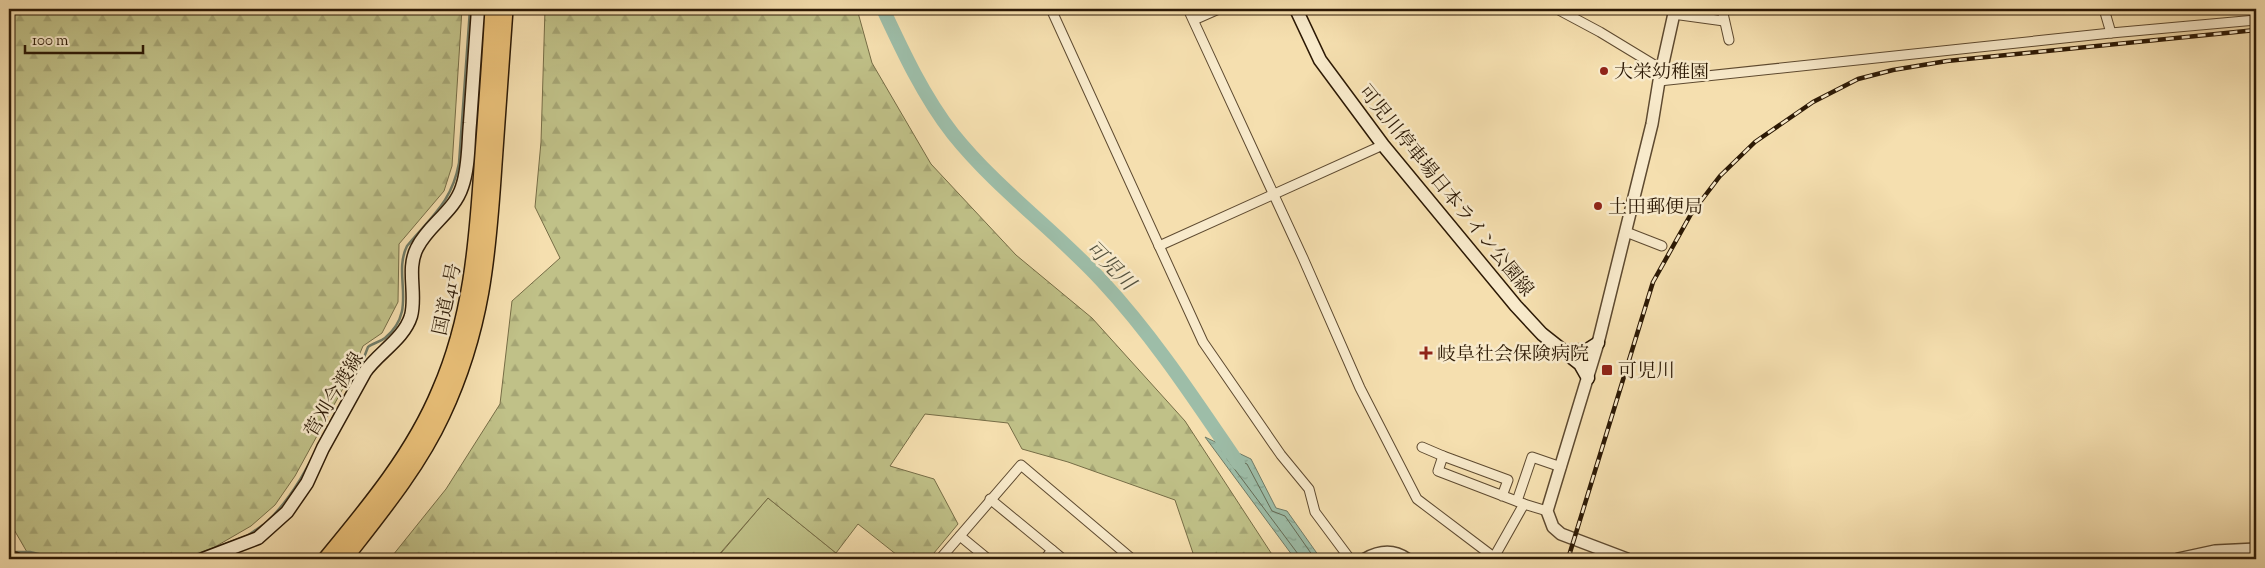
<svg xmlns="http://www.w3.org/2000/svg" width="2265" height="568" font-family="'Sorts Mill Goudy','Noto Serif JP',serif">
  <defs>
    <pattern id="forest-firs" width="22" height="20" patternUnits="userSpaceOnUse" patternTransform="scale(1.25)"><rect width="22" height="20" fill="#c0c188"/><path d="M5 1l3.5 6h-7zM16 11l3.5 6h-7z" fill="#a5a574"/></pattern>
    <pattern id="water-ripples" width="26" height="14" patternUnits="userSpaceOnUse" patternTransform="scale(1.25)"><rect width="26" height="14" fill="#9dbda8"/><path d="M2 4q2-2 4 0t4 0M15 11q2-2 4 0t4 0" fill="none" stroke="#87a28f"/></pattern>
  </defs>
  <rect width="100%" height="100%" fill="#f5dfaf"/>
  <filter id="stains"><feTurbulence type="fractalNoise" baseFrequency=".004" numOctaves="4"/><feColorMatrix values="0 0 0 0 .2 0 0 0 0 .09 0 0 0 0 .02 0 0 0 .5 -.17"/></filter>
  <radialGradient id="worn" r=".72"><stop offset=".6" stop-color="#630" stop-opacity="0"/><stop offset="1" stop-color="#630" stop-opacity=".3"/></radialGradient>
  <!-- green -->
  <polygon fill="#c0c188" stroke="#766d46" points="768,498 836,553 831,559 716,559"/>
  <!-- forest -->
  <g fill="url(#forest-firs)" stroke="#766d46">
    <polygon points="9,9 462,9 452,166 444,191 399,244 398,302 382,333 363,346 352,372 295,476 275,505 251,526 194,559 31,559 9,521"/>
    <polygon points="545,9 857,9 872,63 931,164 1016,255 1092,318 1185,421 1275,559 1195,559 1175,500 1068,462 1022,449 1008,423 925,414 890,466 934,479 958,524 929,559 902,559 858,524 836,553 768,498 716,558 712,559 396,559 393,555 446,489 500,404 512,301 560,258 535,207 541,142"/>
  </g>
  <!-- water -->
  <polygon fill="url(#water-ripples)" stroke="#707b67" points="1205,437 1251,459 1276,508 1287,511 1321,559 1295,559"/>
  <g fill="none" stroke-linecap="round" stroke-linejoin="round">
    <!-- shore -->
    <polyline stroke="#646b56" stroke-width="1" points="1299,559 1298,554 1227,459 1228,455 1247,464 1272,511 1285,516 1315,559"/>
    <!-- stream -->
    <g stroke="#707b67" stroke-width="2.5">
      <path d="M358,373l10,-26c5,-4 12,-5 17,-9 34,-28 7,-62 22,-92 24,-29 45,-44 52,-83l11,-154"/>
      <path d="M269,520c36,-36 53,-86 79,-129"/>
      <polyline points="9,552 30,552 60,559"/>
      <polyline points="185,559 247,536 263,525"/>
    </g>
    <!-- river -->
    <path stroke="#9dbda8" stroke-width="14" d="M883,9c20,43 41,88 70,125 44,55 102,96 149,147 52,56 93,119 136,182"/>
    <defs>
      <g id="minor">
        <polyline points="1051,9 1203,342 1281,455 1309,489 1315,512 1350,559"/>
        <polyline points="1188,9 1303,258 1360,388 1417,499 1495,558"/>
        <polyline points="1557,9 1600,32 1661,69"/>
        <polyline points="1722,9 1729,40"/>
        <polyline points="2104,9 2111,33"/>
        <polyline points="1673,14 1724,21"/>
        <polyline points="1194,20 1219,9"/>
        <polyline points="1659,81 2111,33 2256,20"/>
        <polyline points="1626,232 1662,246"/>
        <polyline points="1159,246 1383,145"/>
        <polyline points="1422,447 1443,456"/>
        <polyline points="1502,496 1508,480 1443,456 1438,471 1524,504"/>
        <polyline points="990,499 1063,559"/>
        <polyline points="1517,501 1532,457 1561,467"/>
        <polyline points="960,536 988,559"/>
        <polyline points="940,559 1021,465 1132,559"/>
        <polyline points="1045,559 1052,550"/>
        <polyline points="1493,559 1524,504 1547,511"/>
      </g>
      <g id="tertiary">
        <path d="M1365,559c14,-8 28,-10 42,0"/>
        <polyline points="1627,559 1561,534 1553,527 1547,511 1598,343 1652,124 1659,81 1675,9"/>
        <polyline points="2178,559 2215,551 2256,549"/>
      </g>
      <g id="secondary">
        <polyline points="1296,9 1320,60 1383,145 1516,306 1542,334 1580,364 1588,378"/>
        <polyline points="1566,351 1587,350 1598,343"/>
        <polyline points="9,558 16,559"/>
        <path d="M203,559l55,-21 29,-26 20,-29 16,-35 42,-76c13,-19 39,-33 46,-56 6,-22 -5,-47 6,-68 11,-23 37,-36 45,-61 7,-20 6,-43 8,-64 3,-38 5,-76 8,-114"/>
      </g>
      <g id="trunk">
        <path d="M326,559c43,-52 88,-106 114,-169 31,-71 37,-146 42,-222 4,-53 8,-106 11,-159"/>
        <path d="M344,559c35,-45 74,-92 98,-144 40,-85 46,-159 52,-251 4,-52 7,-103 11,-155"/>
      </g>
    </defs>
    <!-- minor casing -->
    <use href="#minor" stroke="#5e4a30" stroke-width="11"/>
    <!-- tertiary casing -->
    <use href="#tertiary" stroke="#5e4a30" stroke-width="14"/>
    <!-- secondary casing -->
    <use href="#secondary" stroke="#2c1905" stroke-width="15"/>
    <!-- trunk casing -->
    <use href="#trunk" stroke="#2c1905" stroke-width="18"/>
    <!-- minor -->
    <use href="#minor" stroke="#f8eacb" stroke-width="9"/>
    <!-- tertiary -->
    <use href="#tertiary" stroke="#f8eacb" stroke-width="11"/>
    <!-- secondary -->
    <use href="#secondary" stroke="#f8eacb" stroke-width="12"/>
    <!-- trunk -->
    <use href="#trunk" stroke="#eac078" stroke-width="15"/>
    <defs>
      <polyline id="rail" points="1568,559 1653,282 1691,214 1720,176 1755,142 1813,102 1858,79 1893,70 1947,61 2256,30"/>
    </defs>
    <!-- rail casing -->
    <use href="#rail" stroke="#2c1905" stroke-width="4.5"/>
    <!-- rail -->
    <use href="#rail" stroke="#f8eacb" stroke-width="2.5" stroke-dasharray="8" stroke-linecap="butt"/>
  </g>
  <!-- markers -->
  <g fill="#8f2418" stroke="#f8eacb" stroke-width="2">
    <circle cx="1604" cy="71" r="5"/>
    <circle cx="1598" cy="206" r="5"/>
    <path d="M1423.5 345.5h5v5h5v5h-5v5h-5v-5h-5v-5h5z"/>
    <rect x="1601" y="364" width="12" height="12" rx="2.5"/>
  </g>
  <g text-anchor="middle" stroke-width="5" stroke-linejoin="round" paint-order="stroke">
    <!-- poi labels -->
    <g font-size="19" fill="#2c1905" stroke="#f8eacb" text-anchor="start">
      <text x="1614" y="78">大栄幼稚園</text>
      <text x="1608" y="213">土田郵便局</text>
      <text x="1437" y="360">岐阜社会保険病院</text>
      <text x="1618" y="377">可児川</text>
    </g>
    <!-- street labels -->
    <g font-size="19" fill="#2c1905" stroke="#f8eacb">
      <text transform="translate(1447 190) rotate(51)" y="7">可児川停車場日本ライン公園線</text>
      <text transform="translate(446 299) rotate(-78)" y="7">国道41号</text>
      <text transform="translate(333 394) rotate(-59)" y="7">菅刈今渡線</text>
    </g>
    <!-- water labels -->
    <g font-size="20" font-style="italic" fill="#54523e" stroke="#f8eacb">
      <text transform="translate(1111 265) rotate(45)" y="7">可児川</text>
    </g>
  </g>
  <!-- margin -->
  <rect width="2265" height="568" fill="none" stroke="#f5dfaf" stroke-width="30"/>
  <rect x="10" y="10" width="2245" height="548" fill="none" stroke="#2c1905" stroke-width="2.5"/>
  <rect x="15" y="15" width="2235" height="538" fill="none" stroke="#2c1905"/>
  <!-- scale -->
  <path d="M25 45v8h118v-8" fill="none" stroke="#2c1905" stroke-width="2.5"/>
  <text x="32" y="45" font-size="15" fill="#2c1905" stroke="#f8eacb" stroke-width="4" paint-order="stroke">100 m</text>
  <rect width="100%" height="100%" filter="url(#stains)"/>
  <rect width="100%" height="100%" fill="url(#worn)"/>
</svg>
